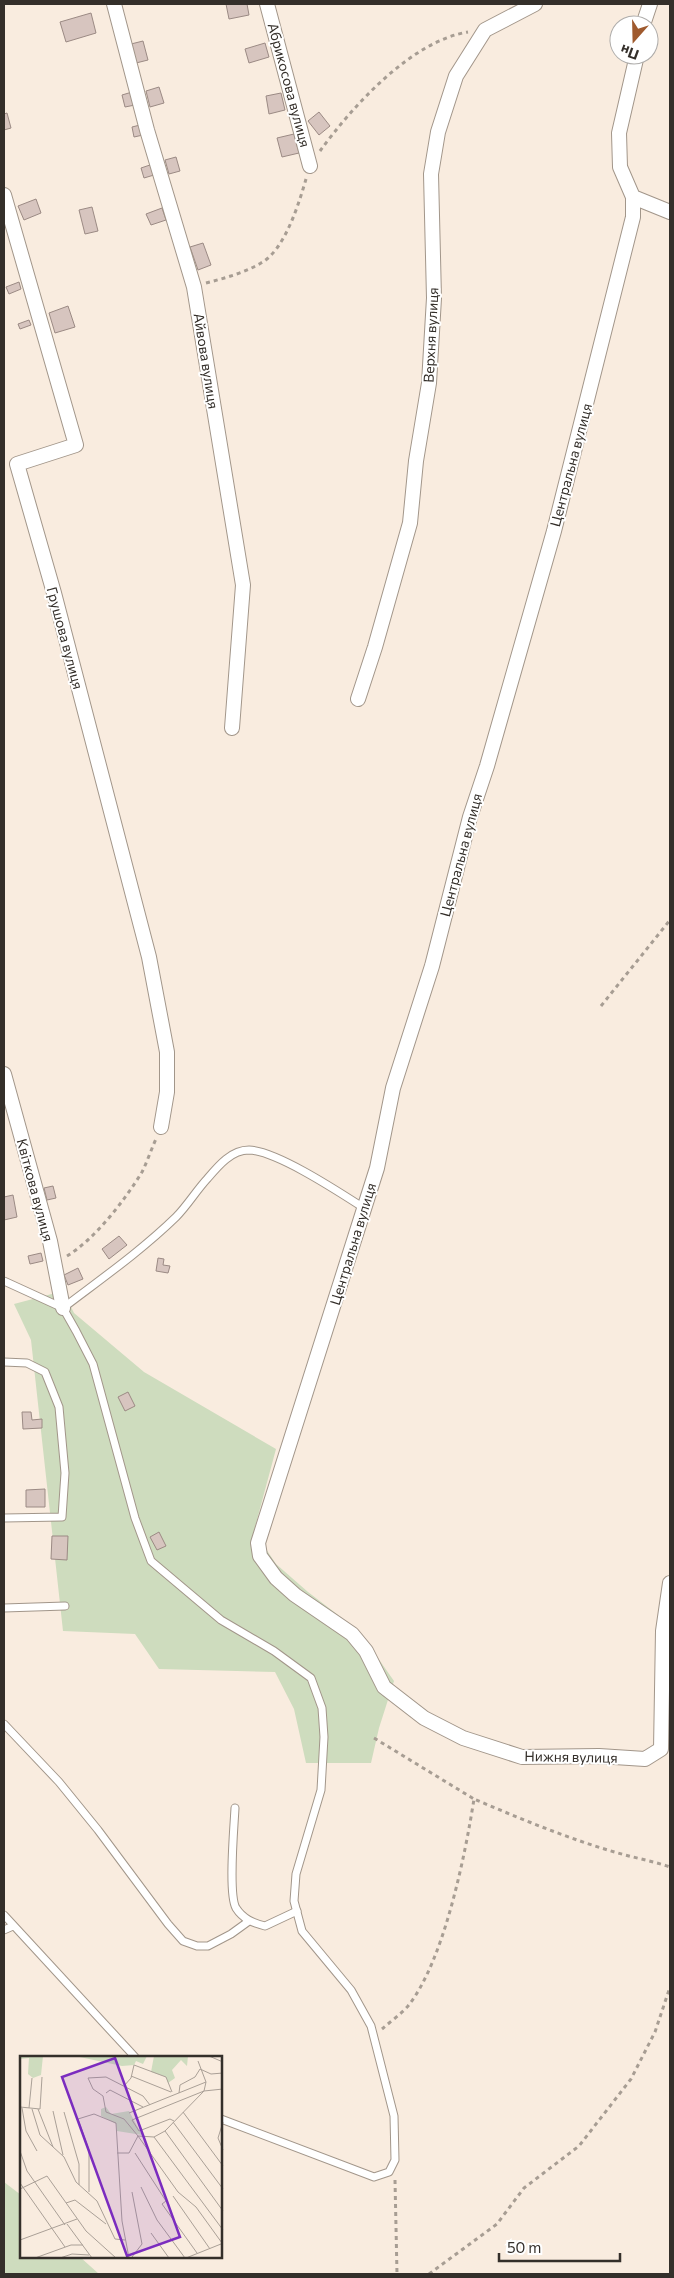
<svg xmlns="http://www.w3.org/2000/svg" width="674" height="2278" font-family="Commissioner,sans-serif">
  <rect width="100%" height="100%" fill="#f9ecdf"/>
  <!-- green -->
  <g fill="#cedcbe">
    <polygon points="63,1291 74,1313 144,1372 276,1449 254,1531 276,1564 308,1592 359,1631 394,1681 379,1728 371,1763 306,1763 294,1709 275,1672 159,1669 135,1634 63,1631 31,1340 14,1304"/>
    <polygon points="4,2182 21,2195 21,2257 80,2257 99,2274 4,2274"/>
  </g>
  <!-- building -->
  <g fill="#d7c5bf" stroke="#9b8a84">
    <polygon points="226,4 247,4 249,15 229,19"/>
    <polygon points="91,13 96,33 66,42 60,22"/>
    <polygon points="143,41 148,60 136,63 131,44"/>
    <polygon points="265,43 269,57 249,63 245,49"/>
    <polygon points="159,87 164,103 150,107 146,91"/>
    <polygon points="132,92 135,105 125,107 122,95"/>
    <polygon points="281,93 285,110 269,114 266,96"/>
    <polygon points="319,112 330,126 319,135 308,121"/>
    <polygon points="7,113 11,128 4,130 4,114"/>
    <polygon points="140,125 143,135 134,137 132,127"/>
    <polygon points="294,134 299,153 282,157 277,138"/>
    <polygon points="176,157 180,171 169,174 165,160"/>
    <polygon points="150,165 154,175 144,178 141,168"/>
    <polygon points="36,199 41,213 24,220 18,206"/>
    <polygon points="92,207 98,231 85,234 79,210"/>
    <polygon points="162,208 166,220 151,225 146,214"/>
    <polygon points="203,243 211,265 198,270 190,247"/>
    <polygon points="19,282 21,289 9,294 6,287"/>
    <polygon points="68,306 75,327 55,333 49,313"/>
    <polygon points="29,320 31,325 20,329 18,324"/>
    <polygon points="53,1186 56,1198 47,1200 44,1188"/>
    <polygon points="13,1195 17,1217 4,1220 4,1197"/>
    <polygon points="119,1236 127,1245 109,1259 102,1249"/>
    <polygon points="41,1253 43,1261 30,1264 28,1256"/>
    <polygon points="158,1258 164,1259 163,1265 170,1266 168,1273 156,1271"/>
    <polygon points="78,1268 83,1279 68,1285 64,1275"/>
    <polygon points="128,1392 135,1406 125,1411 118,1397"/>
    <polygon points="22,1412 31,1412 32,1420 42,1419 42,1428 23,1429"/>
    <polygon points="45,1489 45,1507 26,1507 26,1490"/>
    <polygon points="159,1532 166,1546 157,1550 150,1537"/>
    <polygon points="52,1536 68,1536 67,1560 51,1559"/>
  </g>
  <g fill="none" stroke-linecap="round" stroke-linejoin="round">
    <defs>
      <g id="service">
        <polyline points="4,1281 63,1308 76,1331 93,1364 135,1518 151,1561 221,1620 274,1651 311,1678 322,1708 324,1737 321,1790 296,1874 294,1901 302,1931 351,1990 371,2026 394,2116 395,2160 389,2172 374,2177 221,2119"/>
        <path d="M63,1308c38,-29 78,-57 113,-91 11,-11 20,-26 31,-38 11,-13 24,-29 42,-29 28,1 90,42 115,58"/>
        <polyline points="4,1362 27,1363 45,1372 59,1407 65,1473 62,1517 4,1518"/>
        <polyline points="4,1608 65,1606"/>
        <polyline points="4,1724 59,1782 98,1830 168,1924 183,1941 197,1946 208,1946 231,1934 249,1921"/>
        <path d="M235,1808c-1,20 -7,86 1,100 7,11 17,15 29,18l32,-15"/>
        <polyline points="4,1915 135,2057"/>
        <polyline points="4,1930 13,1926"/>
      </g>
      <g id="minor">
        <polyline points="114,4 147,130 194,287 243,585 232,728"/>
        <polyline points="267,4 310,166"/>
        <polyline points="643,25 650,4"/>
        <polyline points="637,55 619,133 620,167 633,197 670,212"/>
        <polyline points="4,195 76,445 17,464 54,593 149,957 167,1052 167,1092 161,1127"/>
        <polyline points="633,197 633,217 554,531 487,766 470,817 432,966 393,1088 377,1168 258,1543 260,1556 276,1578 295,1595 352,1634 366,1651 384,1687 424,1718 463,1738 522,1757 599,1756 645,1759 661,1749 663,1631 670,1583"/>
        <polyline points="358,699 375,647 410,523 416,461 429,383 434,298 431,174 438,132 456,76 485,30 535,4"/>
        <polyline points="4,1074 50,1241 63,1308"/>
      </g>
    </defs>
    <!-- service casing -->
    <use href="#service" stroke="#a2968a" stroke-width="9"/>
    <!-- minor casing -->
    <use href="#minor" stroke="#a2968a" stroke-width="16"/>
    <!-- path -->
    <g stroke="#a79d93" stroke-width="3" stroke-dasharray="4 4" stroke-linecap="butt">
      <path d="M320,151c32,-44 91,-110 148,-119"/>
      <path d="M206,283c19,-5 38,-10 55,-20 24,-13 38,-60 45,-84"/>
      <polyline points="601,1006 670,920"/>
      <path d="M67,1256c28,-17 58,-56 75,-84 5,-10 9,-22 14,-33"/>
      <polyline points="374,1738 474,1799"/>
      <path d="M382,2029c8,-7 19,-15 26,-23 36,-45 57,-150 66,-207 47,20 95,40 144,54 17,5 35,8 52,14"/>
      <polyline points="395,2180 397,2274"/>
      <polyline points="429,2274 497,2224 524,2188 579,2146 631,2079 655,2032 670,1987"/>
    </g>
    <!-- service -->
    <use href="#service" stroke="#fff" stroke-width="7"/>
    <!-- minor -->
    <use href="#minor" stroke="#fff" stroke-width="14"/>
  </g>
  <g text-anchor="middle" stroke-width="4" stroke-linejoin="round" paint-order="stroke">
    <!-- street labels -->
    <g font-size="14" fill="#342f2a" stroke="#fff">
      <text transform="translate(289 85) rotate(75)" y="5">Абрикосова вулиця</text>
      <text transform="translate(431 335) rotate(-87)" y="5">Верхня вулиця</text>
      <text transform="translate(206 361) rotate(81)" y="5">Айвова вулиця</text>
      <text transform="translate(571 465) rotate(-75)" y="5">Центральна вулиця</text>
      <text transform="translate(65 638) rotate(75)" y="5">Грушова вулиця</text>
      <text transform="translate(461 855) rotate(-75)" y="5">Центральна вулиця</text>
      <text transform="translate(35 1190) rotate(75)" y="5">Квіткова вулиця</text>
      <text transform="translate(353 1244) rotate(-73)" y="5">Центральна вулиця</text>
      <text transform="translate(571 1757) rotate(1)" y="5">Нижня вулиця</text>
    </g>
  </g>
  <!-- overview -->
  <g transform="translate(20 2056)">
    <rect width="202" height="202" fill="#f9ecdf"/>
    <path d="M0,0h23l-2,19 -8,3 -5,-4 1,-16 -9,1zM55,0h72l-4,8 -7,-3 -2,4 -12,1zM134,0h34l-1,10 -6,-6 -9,10 3,8 -7,5 -2,-6 -15,-5zM86,51l5,7 18,-3 13,24 -25,-4 -1,-7 -15,-8v-7z" fill="#cedcbe"/>
    <path fill="none" stroke="#aaa097" stroke-width="1" d="M189,0l14,6M114,9l32,12 6,15M111,20l40,16M104,30l7,-8 3,-13M86,37l4,-3 33,17M159,37l1,-8 15,-8 5,-8 11,5 12,-1M130,49l-7,-9 -37,-19 -18,1 5,11 10,7 3,16 18,7 14,17 16,1 11,-6 39,-40 19,-2M0,51l20,2 2,-32M2,52l4,23 11,20M9,52l3,-30M12,53l8,26 24,22 12,25 21,19 18,38 10,1M18,53l15,38M33,55l10,44M44,56l15,52v21M163,56l40,54M109,57l77,-31M154,65l-4,-2 -31,12 -7,-11 72,-29 2,-9 -8,-21M153,66l50,67M203,66l-5,16 5,12M145,75l58,80M134,81l69,93M0,95l7,20 38,54M97,97h12l9,-17 40,56 18,15 26,36M115,97l31,48 -4,3 35,49M0,127l45,64M121,131l16,33 28,38M0,133l27,-13 39,55 30,27M69,136v-42l-11,-31 16,-5 22,9 6,98 7,37M153,140l37,53M46,147l9,-3 31,24M47,168l25,34M131,177l18,25M0,184l57,-21M112,201l10,-13 -10,-52M15,202l36,-13h12M40,202l12,-4 17,1M166,202l35,-14"/>
    <path fill="#7b2cbf" fill-opacity="0.15" stroke="#7b2cbf" stroke-width="2.5" d="M95,2l65,179 -53,19 -65,-179z"/>
    <rect width="202" height="202" fill="none" stroke="#342f2a" stroke-width="2.5"/>
  </g>
  <!-- border -->
  <rect width="674" height="2278" fill="none" stroke="#342f2a" stroke-width="10"/>
  <!-- north arrow -->
  <g transform="translate(634 40) rotate(200)"><circle r="24" fill="#ffffff" stroke="#aeacaa"/>
  <path d="M0-4L9 19L0 12L-9 19Z" fill="#9f5a2e"/>
  <text y="-8" font-size="14" font-weight="bold" text-anchor="middle" fill="#342f2a">Пн</text>
  </g>
  <!-- scale -->
  <path d="M499 2253v8h121v-8" fill="none" stroke="#342f2a" stroke-width="2.5"/>
  <text x="507" y="2253" font-size="15" fill="#342f2a" stroke="#ffffff" stroke-width="4" paint-order="stroke">50 m</text>
</svg>
